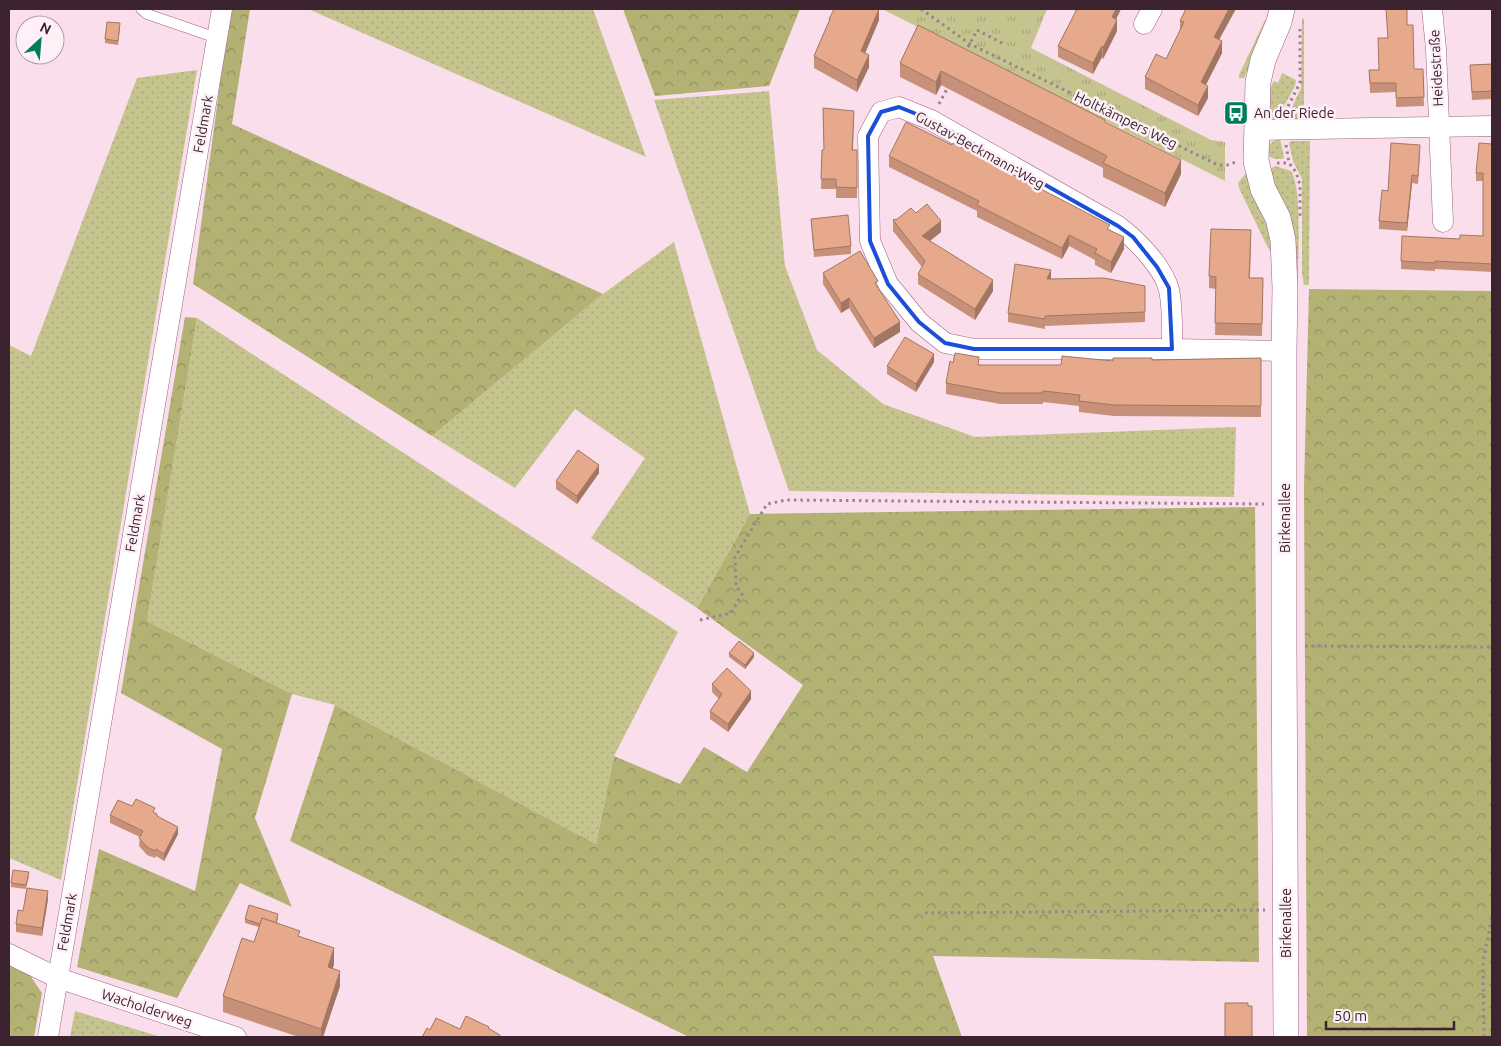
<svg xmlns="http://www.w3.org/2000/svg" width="1501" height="1046" font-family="Ubuntu,sans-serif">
  <defs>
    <pattern id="grass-dots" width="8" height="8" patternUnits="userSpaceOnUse" patternTransform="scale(1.25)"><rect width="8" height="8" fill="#c5c48e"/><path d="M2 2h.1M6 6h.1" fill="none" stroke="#aaa87b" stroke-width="1.8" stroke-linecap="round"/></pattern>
    <pattern id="forest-crowns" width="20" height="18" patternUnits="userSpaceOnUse" patternTransform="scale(1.25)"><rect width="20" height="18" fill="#b3b274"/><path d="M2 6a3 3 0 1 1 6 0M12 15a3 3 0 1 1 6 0" fill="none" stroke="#939060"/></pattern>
    <pattern id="park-tufts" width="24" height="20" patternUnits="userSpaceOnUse" patternTransform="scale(1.25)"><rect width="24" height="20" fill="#c5c48e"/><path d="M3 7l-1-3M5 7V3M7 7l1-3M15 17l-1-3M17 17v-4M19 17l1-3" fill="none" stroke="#aaa87b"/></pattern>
  </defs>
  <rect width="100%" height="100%" fill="#fadeec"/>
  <!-- grass -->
  <g fill="url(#grass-dots)">
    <polygon points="308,9 593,9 646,157"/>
    <polygon points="1302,18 1304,19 1304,109 1307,112 1307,117 1310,123 1288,120 1289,114 1301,88"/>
    <polygon points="1265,20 1268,21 1268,25 1244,78 1239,78 1239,75"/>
    <polygon points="197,70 61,880 9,858 9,345 31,356 137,78"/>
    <path d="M1282,73l14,7 -1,6 -12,22 -3,17 -10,-4c-5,-12 -3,-29 4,-40l4,2z"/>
    <polygon points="769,91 785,266 817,350 883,404 975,437 1236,427 1234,497 789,491 654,100"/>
    <path d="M1280,139l4,18 -1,2h-8l-7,-3c0,-9 1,-15 12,-17z"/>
    <polygon points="1291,141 1310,141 1309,285 1304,285 1302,273 1302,179 1293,161 1289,143"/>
    <path d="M1275,166l16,5c11,15 7,85 7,107l-2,4 -27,-112z"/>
    <polygon points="1246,173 1270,226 1272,254 1266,244 1239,188 1238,183"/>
    <polygon points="674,242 750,514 697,608 591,538 645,458 575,409 515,488 432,436 603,294"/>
    <polygon points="197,318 678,632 614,756 596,844 335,705 292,694 147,621"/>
    <polygon points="75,1011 161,1037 70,1037"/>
  </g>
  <!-- forest -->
  <g fill="url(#forest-crowns)">
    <polygon points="230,9 250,9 232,124 603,294 432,436 193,284"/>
    <polygon points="623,9 800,9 769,86 655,96"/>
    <polygon points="1309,289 1492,291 1492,1037 1307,1037 1304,488"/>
    <polygon points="185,317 197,318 147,621 292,694 255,818 292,907 240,883 177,998 77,967 99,849 195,891 222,749 121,693"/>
    <polygon points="1255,507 1259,962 933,956 962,1037 689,1037 290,841 335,705 596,844 614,756 680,784 704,747 747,772 803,685 697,608 750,514"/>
    <polygon points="9,964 29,974 42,993 34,1037 9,1037"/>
  </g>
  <!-- park -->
  <polygon fill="url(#park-tufts)" points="882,9 1047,9 1031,48 1211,140 1225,142 1225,181"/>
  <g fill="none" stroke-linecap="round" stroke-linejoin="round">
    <defs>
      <polyline id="service" points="141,9 147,14 217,38"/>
      <g id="minor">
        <polyline points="1432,9 1436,49 1443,222"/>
        <polyline points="1144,24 1152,9"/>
        <polyline points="1257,130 1492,126"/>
        <path d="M1172,349c0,-20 1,-40 -3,-59 -5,-22 -33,-51 -51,-64l-187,-106 -32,-13 -18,5 -13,24 2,105 18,43 31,38 26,21 29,6h198l112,2"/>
        <polyline points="9,954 58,978 236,1037"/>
        <polyline points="48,1037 222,9"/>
      </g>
      <polyline id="tertiary" points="1282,9 1279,22 1263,60 1258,82 1256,161 1263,189 1278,218 1283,240 1285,288 1284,351 1284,646 1286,1037"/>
    </defs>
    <!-- service casing -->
    <use href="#service" stroke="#9d6181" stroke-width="11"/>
    <!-- minor casing -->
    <use href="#minor" stroke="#9d6181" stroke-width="21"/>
    <!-- tertiary casing -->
    <use href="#tertiary" stroke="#9d6181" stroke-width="26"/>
    <!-- path -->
    <g stroke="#9c828f" stroke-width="3" stroke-dasharray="2.5 4" stroke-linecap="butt">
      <polyline points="921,9 970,44 1218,165 1227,165 1236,162"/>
      <polyline points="965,53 977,30 1006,45"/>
      <polyline points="939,104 949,85"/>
      <polyline points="1285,112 1300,83 1300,29"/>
      <polyline points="1286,145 1289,163 1296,172 1300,185 1300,216"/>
      <polyline points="1277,163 1289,163"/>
      <polyline points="700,620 731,613 742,594 736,586 735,557 767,504 786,500 1264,504"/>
      <polyline points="1305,646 1492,647"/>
      <polyline points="925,913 1265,910"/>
      <polyline points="1484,1037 1483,962 1492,917"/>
    </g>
    <!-- service -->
    <use href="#service" stroke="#fff" stroke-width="10"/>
    <!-- minor -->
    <use href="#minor" stroke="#fff" stroke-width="20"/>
    <!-- tertiary -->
    <use href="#tertiary" stroke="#fff" stroke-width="25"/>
  </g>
  <!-- wall -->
  <g fill="#c69178">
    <polygon points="1073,9 1121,9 1116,19 1117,31 1103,59 1102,57 1093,74 1058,57 1058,46 1076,11"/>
    <polygon points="1186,9 1219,40 1222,53 1206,85 1208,98 1198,116 1145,89 1145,77 1166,59 1180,31 1180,21"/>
    <polygon points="1386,9 1407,9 1407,25 1414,69 1423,69 1424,106 1396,107 1396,92 1370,93 1369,70 1378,70 1388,38"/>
    <polygon points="829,19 879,20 865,53 869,67 857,92 814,68 814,56 829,22"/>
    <polygon points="918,25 1105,122 1181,174 1165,207 1103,177 1103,168 941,85 936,95 900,77 900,63"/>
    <polygon points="120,27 118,45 105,43 105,39"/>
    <polygon points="1492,64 1492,99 1472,100 1470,65"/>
    <polygon points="823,108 854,121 853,150 857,150 857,198 836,198 836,189 821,189 822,150 824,150"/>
    <polygon points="1492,144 1492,272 1435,269 1435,271 1401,269 1401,261 1460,239 1483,236 1483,181 1476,181 1476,173"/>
    <polygon points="1420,153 1418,184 1412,183 1407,231 1379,229 1379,221 1388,191"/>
    <polygon points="889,156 1110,230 1124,249 1111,273 1095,265 1095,260 1069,246 1062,259 977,217 977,211 889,167"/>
    <polygon points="916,213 941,232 930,241 993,291 975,320 918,284 918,274 922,267 893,231 893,220"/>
    <polygon points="811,219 851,246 851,254 814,257"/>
    <polygon points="1251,242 1250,278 1263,278 1262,336 1215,335 1216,289 1209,288 1209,276"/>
    <polygon points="823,273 878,287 900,332 874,348 849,308 841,313 823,284"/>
    <polygon points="1051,279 1145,312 1145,322 1045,326 1045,329 1008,322 1008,313"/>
    <polygon points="1261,358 1261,417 1114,416 1079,412 1079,406 1043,402 1043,404 1000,404 946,394 946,383 953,363 979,365 1061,365 1113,361 1152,360"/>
    <polygon points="934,362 916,392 887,374 887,366"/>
    <polygon points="599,473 577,504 556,489 556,481"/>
    <polygon points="729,653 754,657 745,669 729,657"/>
    <polygon points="712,684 751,699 728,732 710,719 710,711 719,699 712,692"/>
    <polygon points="132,806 155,813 157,816 178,834 164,861 156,856 155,858 147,855 139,846 140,837 110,823 110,815"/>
    <polygon points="29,876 26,889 11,887 11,883"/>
    <polygon points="48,899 42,936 16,932 16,924 23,911"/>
    <polygon points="278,918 277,923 300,937 334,964 333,968 340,986 323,1037 299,1037 223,1012 223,996 254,942 259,927 245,923 245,919"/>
  </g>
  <!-- shaded-wall -->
  <g fill="#a17662">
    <polygon points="879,9 879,20 861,63 861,51"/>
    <polygon points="1116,9 1121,9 1112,28 1112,17"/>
    <polygon points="1229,9 1236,9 1214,49 1214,37"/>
    <polygon points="1117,20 1117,31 1103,59 1103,48"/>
    <polygon points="1222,41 1222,53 1201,94 1201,82"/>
    <polygon points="1102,46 1102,57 1093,74 1093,63"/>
    <polygon points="869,55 869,67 857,92 857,80"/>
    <polygon points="941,71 941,85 936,95 936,82"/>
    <polygon points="1208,86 1208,98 1198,116 1198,105"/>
    <polygon points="1181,160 1181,174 1165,207 1165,193"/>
    <polygon points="1412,175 1412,183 1407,231 1407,223"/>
    <polygon points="941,221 941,232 922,247 922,236"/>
    <polygon points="1069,235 1069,246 1062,259 1062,248"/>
    <polygon points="1124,237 1124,249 1111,273 1111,262"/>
    <polygon points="1051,270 1051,280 1047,279"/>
    <polygon points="993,280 993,291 975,320 975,309"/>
    <polygon points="849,298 849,308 841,313 841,303"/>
    <polygon points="900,322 900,332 874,348 874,338"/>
    <polygon points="934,354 934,362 916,392 916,384"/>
    <polygon points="599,465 599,473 577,504 577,496"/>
    <polygon points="754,653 754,657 745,669 745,665"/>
    <polygon points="751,691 751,699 728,732 728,724"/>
    <polygon points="178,827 178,834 164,861 164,854"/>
    <polygon points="48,891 48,899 42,936 42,928"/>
    <polygon points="334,948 334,964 328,982 328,967"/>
    <polygon points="340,971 340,986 323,1037 321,1037 321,1029"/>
  </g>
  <!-- building -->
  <g fill="#e6a98c" stroke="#a17662">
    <polygon points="834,9 879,9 861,51 869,55 857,80 814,56 830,19 829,19"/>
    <polygon points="1077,9 1116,9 1112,17 1117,20 1103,48 1102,46 1093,63 1058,46"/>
    <polygon points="1186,9 1229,9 1214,37 1222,41 1201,82 1208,86 1198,105 1145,77 1156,54 1166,59 1184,22 1180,21"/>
    <polygon points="1386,9 1407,9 1407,25 1413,25 1414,69 1423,69 1424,97 1396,98 1396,83 1370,83 1369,70 1379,70 1378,38 1388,38"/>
    <polygon points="107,22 120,23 118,41 105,39"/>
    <polygon points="918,25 1105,120 1105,122 1181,160 1165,193 1103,163 1107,156 941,71 936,82 900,63"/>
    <polygon points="1492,64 1492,91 1472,92 1470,65"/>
    <polygon points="823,108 854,111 852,150 857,150 857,188 836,187 836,179 821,179 822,150 824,150"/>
    <polygon points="906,122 952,145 953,143 1110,225 1107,229 1124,237 1111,262 1095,253 1097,249 1069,235 1062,248 977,205 979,201 889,156"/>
    <polygon points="1391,143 1420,145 1418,176 1412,175 1407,223 1379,221 1382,190 1388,191"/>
    <polygon points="1479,143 1492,144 1492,264 1435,261 1435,263 1401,261 1402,236 1460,239 1460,235 1483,236 1483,173 1476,173"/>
    <polygon points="927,204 941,221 922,236 993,280 975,309 918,274 925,261 893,220 894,219 896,220 911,208 916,213"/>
    <polygon points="848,215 851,246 814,250 811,219"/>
    <polygon points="1211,229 1251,230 1249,278 1263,278 1262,324 1215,323 1216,277 1209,276"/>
    <polygon points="860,251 878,281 875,283 900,322 874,338 849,298 841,303 823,273"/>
    <polygon points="1015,264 1051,270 1047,279 1104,278 1145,286 1145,312 1045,316 1045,319 1008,313"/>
    <polygon points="905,337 934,354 916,384 887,366"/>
    <polygon points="955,353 979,357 978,365 1061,365 1062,356 1113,361 1113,358 1152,358 1152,360 1261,358 1261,406 1114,405 1079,401 1080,395 1043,391 1043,393 1000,393 946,383 950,361 953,363"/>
    <polygon points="578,450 599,465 577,496 556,481"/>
    <polygon points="739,641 754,653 745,665 729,653"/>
    <polygon points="727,668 751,691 728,724 710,711 722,694 712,684"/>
    <polygon points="136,799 155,808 153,812 157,814 157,816 178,827 164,854 156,849 155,851 147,847 139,838 143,831 110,815 118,800 132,806"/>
    <polygon points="13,870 29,872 26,885 11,883"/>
    <polygon points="27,888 48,891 42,928 16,924 18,910 23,911"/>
    <polygon points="249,905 278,914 276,923 262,918 260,924 245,919"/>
    <polygon points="262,918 300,931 298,936 334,948 328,967 340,971 321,1029 223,996 242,938 254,942"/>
    <polygon points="1225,1003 1248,1003 1248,1006 1252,1006 1252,1037 1225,1037"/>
    <polygon points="466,1016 489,1027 488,1028 500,1035 499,1037 422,1037 427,1028 430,1030 436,1018 460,1029"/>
  </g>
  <!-- marked area -->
  <path fill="none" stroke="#1d4ed8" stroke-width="4" stroke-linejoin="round" d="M899,107l32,13 187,106 15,11 24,30 12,21 3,61h-198l-29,-6 -26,-21 -31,-38 -18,-43 -2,-105 13,-24z"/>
  <!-- icons -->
  <defs>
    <symbol id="bus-square" viewBox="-11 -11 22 22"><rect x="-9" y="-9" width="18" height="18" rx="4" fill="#007d5d" stroke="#fef0f6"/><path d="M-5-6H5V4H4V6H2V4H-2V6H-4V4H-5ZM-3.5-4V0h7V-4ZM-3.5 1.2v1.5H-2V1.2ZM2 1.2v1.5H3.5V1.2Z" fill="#fff"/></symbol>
  </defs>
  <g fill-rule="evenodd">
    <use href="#bus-square" x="1222" y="99" width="28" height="28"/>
  </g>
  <g text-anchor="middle" stroke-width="5" stroke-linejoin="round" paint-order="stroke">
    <!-- street labels -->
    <g font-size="14" fill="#3c2330" stroke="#fef0f6">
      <text transform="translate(1436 68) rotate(-93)" y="5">Heidestraße</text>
      <text transform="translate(1126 120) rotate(26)" y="5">Holtkämpers Weg</text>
      <text transform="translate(203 124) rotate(-80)" y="5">Feldmark</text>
      <text transform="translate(980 150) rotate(29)" y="5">Gustav-Beckmann-Weg</text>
      <text transform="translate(1285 518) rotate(-90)" y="5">Birkenallee</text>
      <text transform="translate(135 523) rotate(-80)" y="5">Feldmark</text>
      <text transform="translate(67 922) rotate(-80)" y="5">Feldmark</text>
      <text transform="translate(1286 923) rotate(-90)" y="5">Birkenallee</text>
      <text transform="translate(147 1008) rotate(18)" y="5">Wacholderweg</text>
    </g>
    <!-- poi labels -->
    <g font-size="14" fill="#3c2330" stroke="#fef0f6" text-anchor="start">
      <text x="1254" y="118">An der Riede</text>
    </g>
  </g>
  <!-- border -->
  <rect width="1501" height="1046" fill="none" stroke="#3c2330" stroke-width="20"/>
  <!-- north arrow -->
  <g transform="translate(40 40) rotate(26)"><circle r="24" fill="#fef0f6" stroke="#b09ea7"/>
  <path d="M0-4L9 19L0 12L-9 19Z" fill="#007d5d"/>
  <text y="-8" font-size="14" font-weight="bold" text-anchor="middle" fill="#3c2330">N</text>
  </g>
  <!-- scale -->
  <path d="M1326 1021v8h128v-8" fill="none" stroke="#3c2330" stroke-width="2.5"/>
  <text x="1334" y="1021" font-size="15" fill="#3c2330" stroke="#fef0f6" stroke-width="4" paint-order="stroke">50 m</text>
</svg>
